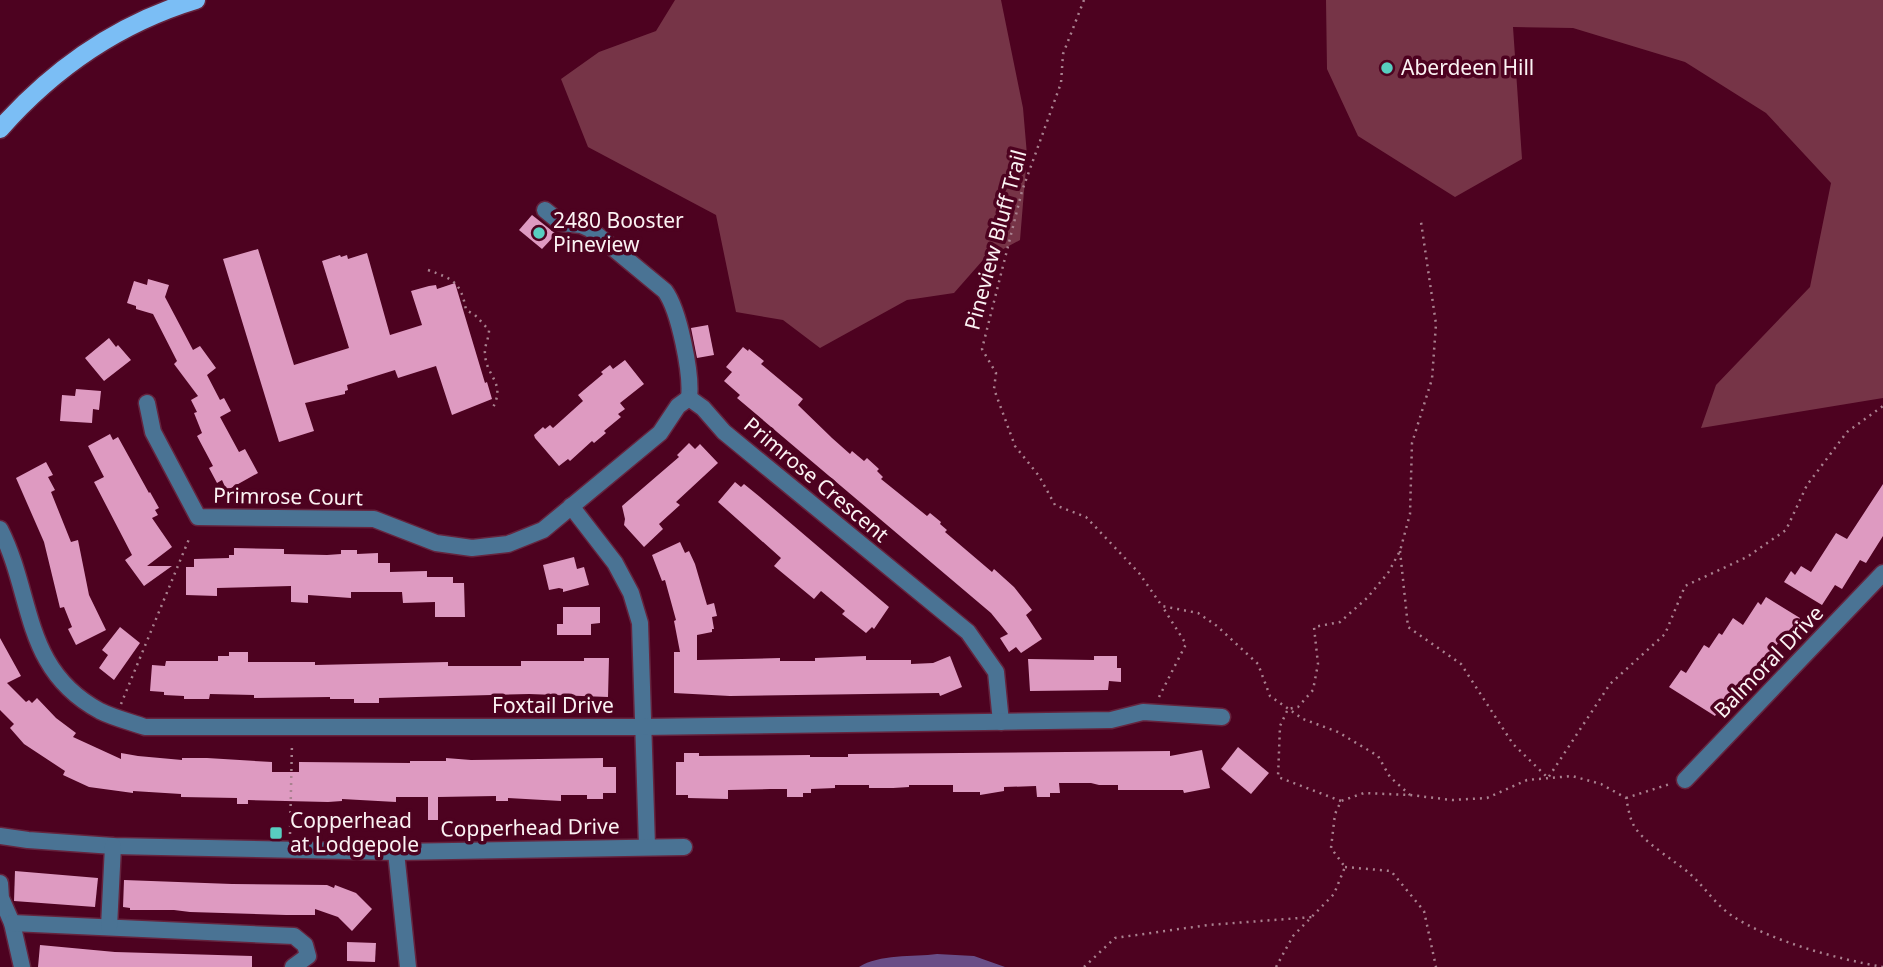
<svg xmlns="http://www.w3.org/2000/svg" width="1883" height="967" font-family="'Noto Sans',sans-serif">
  <rect width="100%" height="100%" fill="#4d0220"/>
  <!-- forest -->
  <g fill="#763447">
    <polygon points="675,0 1001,0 1023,108 1027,155 1020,240 983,260 954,293 907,300 820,348 783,320 736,312 716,215 588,147 561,79 599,52 656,31"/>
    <polygon points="1326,0 1883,0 1883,398 1701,428 1716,385 1810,287 1831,183 1766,113 1685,62 1573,28 1513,27 1522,159 1455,197 1358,136 1327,69"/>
  </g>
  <!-- water -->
  <path fill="#694e87" d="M937,954l37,2 31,11h-146c20,-13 54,-10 78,-13z"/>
  <!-- building -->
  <g fill="#de9ac1">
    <polygon points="532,215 556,234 542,249 519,230"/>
    <polygon points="258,249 294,365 349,348 322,261 340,255 341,257 347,255 348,259 367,253 390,335 422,325 411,291 429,286 436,285 437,289 455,283 485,383 487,382 492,399 452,415 436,366 398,378 395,370 347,385 348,390 345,391 345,394 305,403 314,431 279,442 223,259"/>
    <polygon points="148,279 169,285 165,297 193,350 200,346 216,368 207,375 220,400 224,398 231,411 220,417 239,452 245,449 258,473 231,488 226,489 222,480 217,483 209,468 213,466 197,436 202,433 194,413 197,412 191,400 198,396 174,364 177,361 153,314 136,309 136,306 127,303 134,281 147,285"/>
    <polygon points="708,325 714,355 697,358 691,328"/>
    <polygon points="109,338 116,347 118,345 131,360 104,381 85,358"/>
    <polygon points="743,347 748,351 749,349 764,361 761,364 803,399 798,405 832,438 850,454 852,451 864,461 867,458 879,469 877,471 883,477 881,479 927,516 930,513 941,522 940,524 947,530 945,532 992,572 994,569 1014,587 1032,610 1026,615 1042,639 1021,653 1016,647 1009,652 1000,638 1008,634 991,613 737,398 740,395 724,381 732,372 726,367"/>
    <polygon points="625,360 644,384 620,403 625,409 618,414 621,417 604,431 606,433 594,443 592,441 570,461 568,459 559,466 535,438 534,435 543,427 545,429 550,425 553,428 583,401 578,395 603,374 601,372 610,365 613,369"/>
    <polygon points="76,389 101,391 99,410 93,409 92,423 60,421 62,395 75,396"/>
    <polygon points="110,434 113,440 118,437 149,493 150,492 159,508 155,510 158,515 152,518 172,547 147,566 172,566 144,586 125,560 132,555 94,482 104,477 88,446"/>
    <polygon points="689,443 695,449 700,444 718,463 676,502 680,505 659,524 663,529 644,547 624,525 625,519 622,506 679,457 677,455"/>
    <polygon points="46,462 53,475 48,477 55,490 51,492 71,542 78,540 89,595 106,630 76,645 68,629 72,627 64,607 60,608 44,542 16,478"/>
    <polygon points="735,482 741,487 744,484 760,497 889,607 874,629 872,627 866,633 842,614 845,611 821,591 814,599 774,566 781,558 718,502"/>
    <polygon points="1883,484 1883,536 1866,563 1860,560 1842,589 1835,585 1822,605 1784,582 1791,571 1795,575 1801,566 1811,572 1836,533 1847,539"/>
    <polygon points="680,542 685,553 689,551 695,564 707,605 714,603 717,616 712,617 714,629 712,629 712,632 697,635 697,660 780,658 780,661 815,661 815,658 866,656 866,660 911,660 911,664 933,663 950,656 962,687 940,696 939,693 730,696 674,693 674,652 680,652 674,621 676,620 665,580 662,581 652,555"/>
    <polygon points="234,548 284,549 284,554 327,555 341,554 341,550 357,550 357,554 378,553 378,563 390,563 390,572 427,571 427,577 453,577 453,583 464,583 465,617 435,617 435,602 403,603 402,592 351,592 351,598 308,595 308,603 291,602 291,586 217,588 217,596 186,595 186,567 194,567 194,559 229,558 229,555 234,555"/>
    <polygon points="574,557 577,569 584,567 589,585 563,592 563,589 559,588 549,590 543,565"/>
    <polygon points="1766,597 1800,618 1782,646 1778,643 1766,663 1761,660 1748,681 1744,678 1731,698 1727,696 1715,716 1669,687 1681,670 1686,673 1704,645 1709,648 1719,633 1722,635 1733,618 1743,625 1758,602 1761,605"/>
    <polygon points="563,607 600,607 600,623 591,624 591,635 557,635 557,624 563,624"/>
    <polygon points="120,627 140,643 114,680 99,668 108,655 102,650"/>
    <polygon points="0,638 21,676 7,683 26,702 29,700 32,703 37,698 56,718 76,733 73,737 121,759 121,753 138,756 182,760 182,758 207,758 272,762 272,772 299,772 299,762 410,763 410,761 446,761 446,758 471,760 603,758 603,767 616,767 616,793 603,793 603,799 587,799 587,795 561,795 561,801 508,798 508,801 496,801 496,796 438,797 438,820 428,820 428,797 396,797 396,802 342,799 342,801 328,802 248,800 248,804 237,804 237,798 181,797 181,794 133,791 133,793 89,787 63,775 65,771 24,744 10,728 14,724 0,710"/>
    <polygon points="229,652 248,652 248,662 315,662 315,665 448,662 448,666 521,666 521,661 584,661 584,658 609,658 608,697 529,694 379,698 379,703 354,703 354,699 330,699 330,697 254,698 254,695 210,694 209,699 184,699 184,696 164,695 164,692 150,691 152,665 165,666 166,661 218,661 218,656 229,656"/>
    <polygon points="1094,656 1117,656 1117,668 1121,668 1121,682 1109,681 1108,690 1030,691 1028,659 1094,660"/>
    <polygon points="1238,747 1269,773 1251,794 1221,769"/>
    <polygon points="1202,750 1210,788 1184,793 1183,790 1118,790 1118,785 1099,785 1091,783 1059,783 1060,793 1050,793 1050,797 1037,797 1036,786 1004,787 1004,791 980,795 980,792 953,792 953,785 909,785 909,787 893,788 869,788 869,785 835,785 835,788 811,789 811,793 803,793 803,797 787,797 787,789 770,789 728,790 728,799 688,798 688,795 676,795 676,762 684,762 684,753 699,753 699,756 810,755 810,757 848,757 848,754 1170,751 1170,756"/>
    <polygon points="15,871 98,878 95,907 14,901"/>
    <polygon points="124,880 232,884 327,885 334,888 335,885 356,893 372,909 352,931 338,917 315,909 315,915 286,915 190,912 174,910 130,910 130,908 123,907"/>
    <polygon points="347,942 376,943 375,962 347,961"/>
    <polygon points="40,945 115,952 252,956 252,967 38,967"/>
  </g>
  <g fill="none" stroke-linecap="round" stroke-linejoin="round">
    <defs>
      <g id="minor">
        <path d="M545,210l16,13 20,2 9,4 75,62c14,19 27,83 24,107"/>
        <polyline points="147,403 153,432 198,517 374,519 436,543 472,548 508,544 543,530 660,433 678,406 689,398 703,408 724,432 968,632 996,672 1001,722"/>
        <polyline points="571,506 615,563 631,593 640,623 647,846"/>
        <path d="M0,529c34,67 22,140 100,182 14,7 31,11 45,16h498l468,-7 32,-8 79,5"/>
        <polyline points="1685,780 1883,573"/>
        <polyline points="0,836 28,840 113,846 396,852 684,847"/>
        <polyline points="396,852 408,967"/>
        <polyline points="0,883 1,898 12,923 22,967"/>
        <polyline points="12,923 294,936 305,945 308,956 293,967"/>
        <polyline points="109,927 113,846"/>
      </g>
      <path id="major" d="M0,129c54,-61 117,-105 196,-129"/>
    </defs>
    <!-- minor casing -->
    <use href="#minor" stroke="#65243e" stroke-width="19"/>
    <!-- major casing -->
    <use href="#major" stroke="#65243e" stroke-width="21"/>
    <!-- path -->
    <g stroke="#a9818f" stroke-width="2.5" stroke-dasharray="2 5" stroke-linecap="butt">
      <polyline points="1084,0 1063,54 1061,83 1022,191 982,349 996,373 994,389 1015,446 1039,476 1055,505 1086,517 1139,573 1162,606 1198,613 1217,626 1258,664 1270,696 1303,719 1338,732 1378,756 1390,777 1410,795"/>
      <path d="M428,270c25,9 33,12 38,40l9,5 14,15c0,9 -5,16 -4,24 1,23 22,29 7,55"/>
      <polyline points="1400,551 1408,627 1461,664 1513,744 1548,778 1610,684 1665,634 1685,586 1747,557 1786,530 1807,485 1847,432 1883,406"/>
      <polyline points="1159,697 1186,644 1162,606"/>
      <polyline points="121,704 189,539"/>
      <polyline points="1626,798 1670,784"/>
      <polyline points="1341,801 1278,777 1280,726 1288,709 1298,707 1313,690 1318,664 1314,627 1340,622 1367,598 1388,573 1400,551 1410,514 1412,443 1432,379 1436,324 1421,222"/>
      <polyline points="290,834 292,743"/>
      <polyline points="1345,867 1391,871 1424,911 1436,967"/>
      <polyline points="1084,967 1115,938 1208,925 1313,917"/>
      <path d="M1276,967l17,-31 41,-42 11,-27 -14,-19 4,-34 6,-13 23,-8 46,2 42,5 35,-2 40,-18 45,-4 29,8 25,14c2,8 3,18 7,26 7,16 42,37 56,49 15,13 25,30 42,42 38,26 107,44 152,52"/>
    </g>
    <!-- minor -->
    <use href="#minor" stroke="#4a7394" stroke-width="16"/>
    <!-- major -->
    <use href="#major" stroke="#7bbef5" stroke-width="18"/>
  </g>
  <!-- markers -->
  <g fill="#58cec0" stroke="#4d0220" stroke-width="2.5">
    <circle cx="1387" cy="68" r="7"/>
    <circle cx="539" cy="233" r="7"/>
    <rect x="269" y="826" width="14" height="14" rx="3.5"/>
  </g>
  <g text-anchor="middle" stroke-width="7" stroke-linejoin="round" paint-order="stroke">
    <!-- poi labels -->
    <g font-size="21" fill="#fbf2f3" stroke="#4d0220" text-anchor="start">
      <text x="1401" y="75">Aberdeen Hill</text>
      <text x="553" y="228">2480 Booster<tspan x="553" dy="24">Pineview</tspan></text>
      <text x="290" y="828">Copperhead<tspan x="290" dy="24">at Lodgepole</tspan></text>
    </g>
    <!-- street labels -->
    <g font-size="21" fill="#fbf2f3" stroke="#4d0220">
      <text transform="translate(996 240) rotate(-75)" y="7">Pineview Bluff Trail</text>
      <text transform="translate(816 480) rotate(40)" y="7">Primrose Crescent</text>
      <text transform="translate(288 497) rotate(1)" y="7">Primrose Court</text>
      <text transform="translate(1769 662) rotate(-46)" y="7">Balmoral Drive</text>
      <text x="553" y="713">Foxtail Drive</text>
      <text transform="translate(530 828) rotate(-1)" y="7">Copperhead Drive</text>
    </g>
  </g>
</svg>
